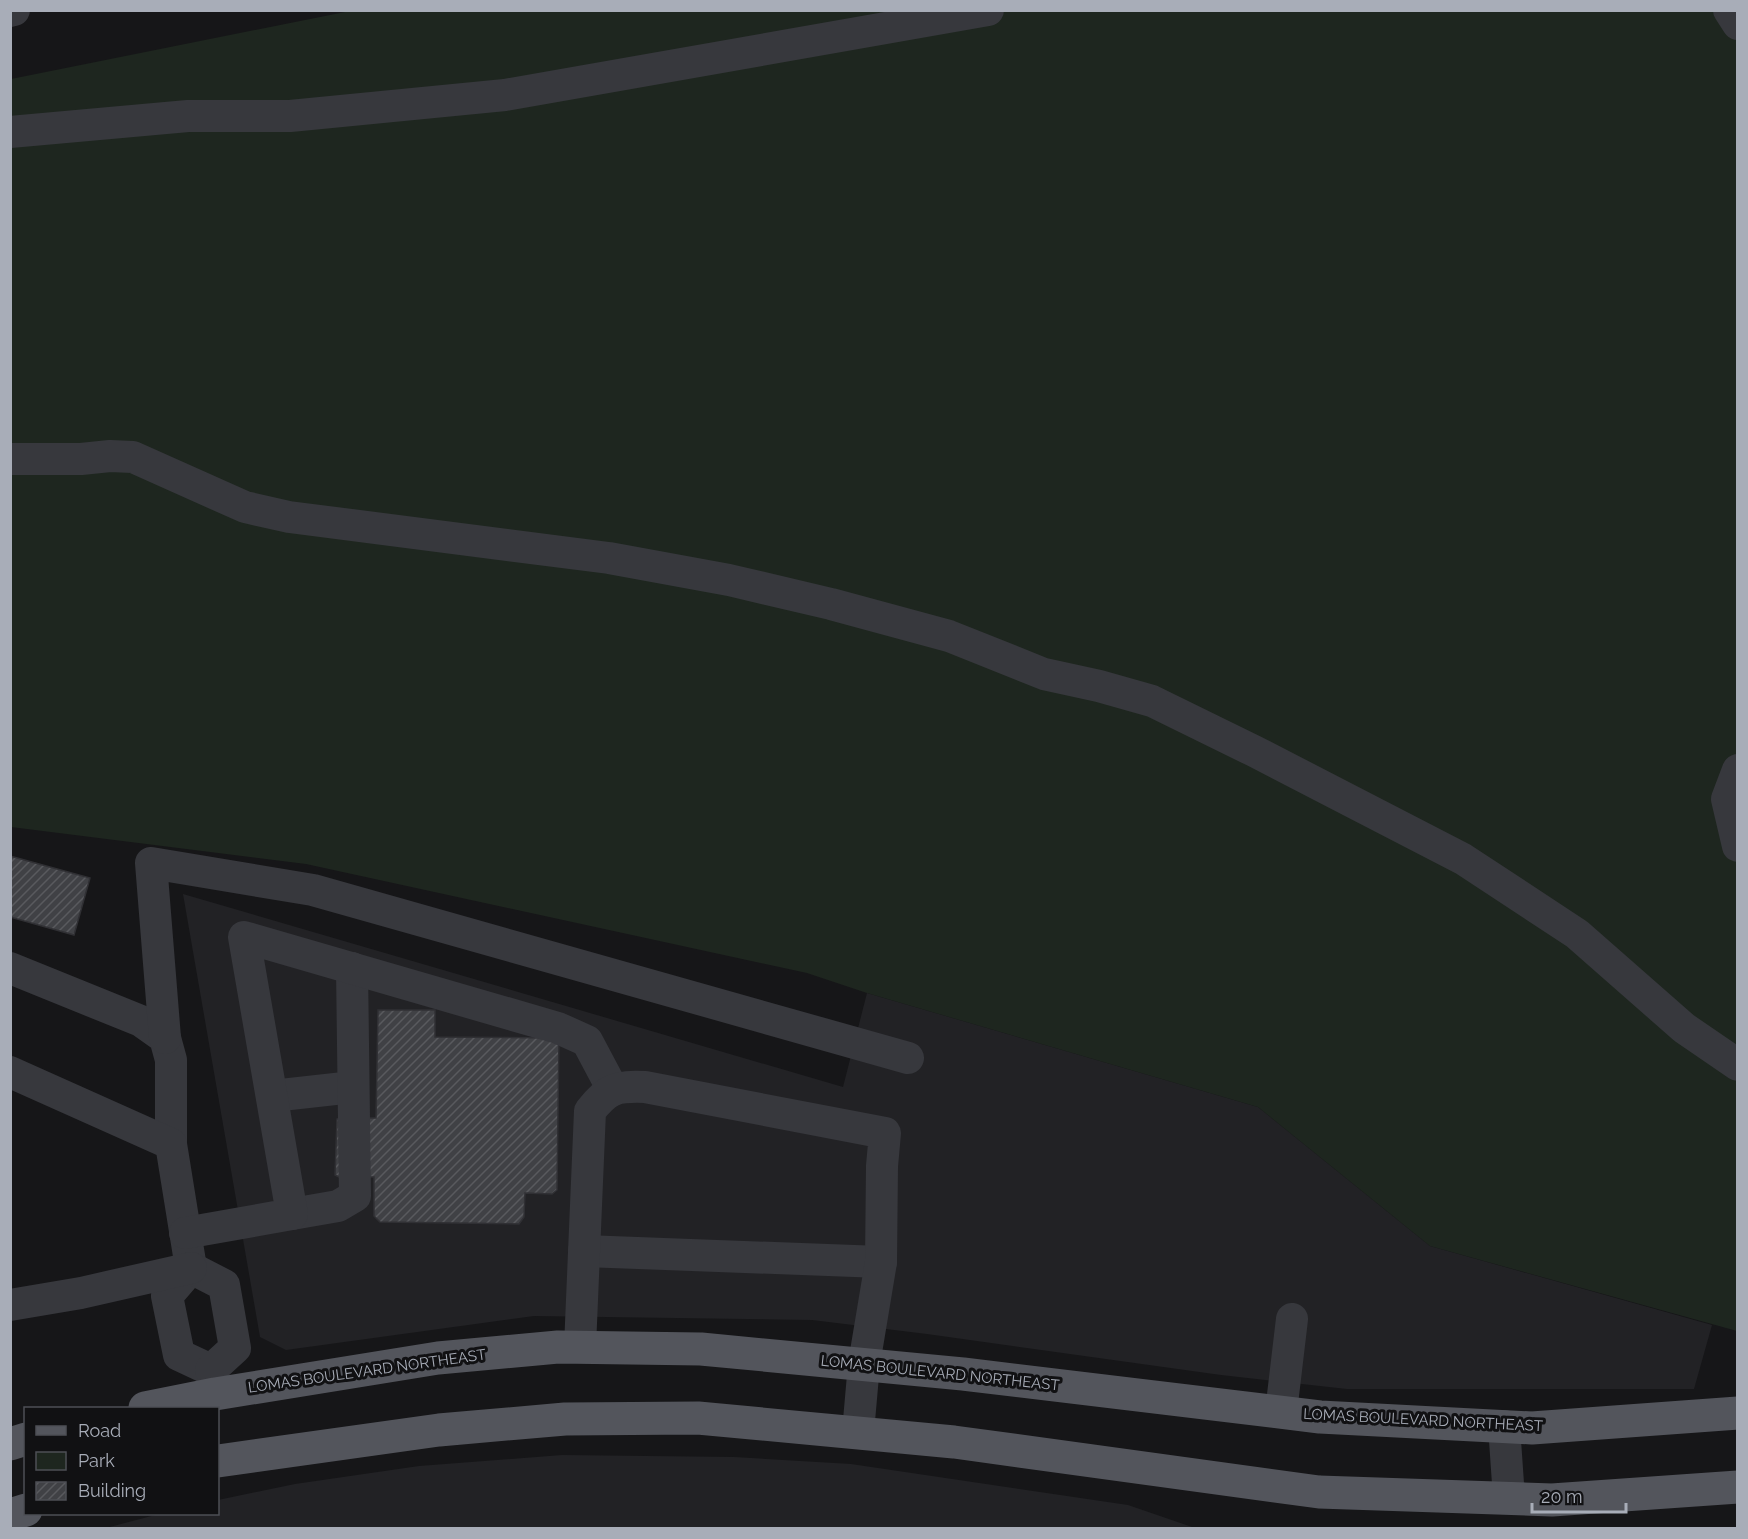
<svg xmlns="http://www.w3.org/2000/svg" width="1748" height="1539" font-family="Raleway,sans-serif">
  <defs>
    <pattern id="building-hatch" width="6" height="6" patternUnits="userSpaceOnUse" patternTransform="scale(1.5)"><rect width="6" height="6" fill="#404145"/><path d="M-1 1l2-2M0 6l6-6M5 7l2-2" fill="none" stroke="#595a5e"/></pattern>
  </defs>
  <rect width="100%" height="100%" fill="#161618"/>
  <!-- built -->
  <g fill="#222225">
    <polygon points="183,894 843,1087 867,993 1258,1107 1430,1246 1712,1325 1694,1389 1347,1389 1221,1375 927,1334 812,1320 534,1316 286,1350 260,1337"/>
    <polygon points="562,1455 734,1457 851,1464 1128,1505 1195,1528 106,1528 159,1514 218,1514 218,1500 295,1484 419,1466"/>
  </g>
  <!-- green -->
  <polygon fill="#1e261f" points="355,10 1737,11 1737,1331 1430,1246 1258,1107 867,993 807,973 306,864 11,827 11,79"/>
  <!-- building -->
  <g fill="url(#building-hatch)" stroke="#303034" stroke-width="1.5">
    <polygon points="10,856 90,878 74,935 10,917"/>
    <polygon points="378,1010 435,1010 435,1037 559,1038 557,1190 552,1194 525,1193 524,1217 519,1224 380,1222 374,1216 374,1177 339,1177 335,1175 337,1119 340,1118 376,1118"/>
  </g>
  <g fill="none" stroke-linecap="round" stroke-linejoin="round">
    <!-- minor -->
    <g stroke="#37383d" stroke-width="32">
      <polyline points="1729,10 1738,24"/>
      <polyline points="10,11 14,10"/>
      <polyline points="10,132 188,116 290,116 505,95 988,10"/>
      <polyline points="10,459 81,459 110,456 133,457 245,507 289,517 609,558 729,580 831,604 949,636 1044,674 1099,686 1152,701 1254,751 1463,859 1577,934 1684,1028 1738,1065"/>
      <polyline points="1738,770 1727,799 1738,846"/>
      <polyline points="10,968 141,1021 165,1038 171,1060 171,1144"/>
      <polyline points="165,1038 151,863 313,890 908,1058"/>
      <polyline points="10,1072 171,1144 191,1268 167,1296 179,1355 211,1370"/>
      <polyline points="272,1096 353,1087"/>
      <polyline points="292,1214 338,1206 355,1196 352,968"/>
      <polyline points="185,1233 292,1214 244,937 558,1028 587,1041 613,1090"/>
      <polyline points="584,1251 881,1262"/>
      <polyline points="191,1268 224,1285 235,1348 211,1370"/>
      <polyline points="10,1305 81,1293 191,1268"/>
      <path d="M580,1347l10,-236c18,-23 26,-25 55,-24l240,46 -3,33 -1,96 -17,102 -6,68"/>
      <polyline points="1281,1412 1292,1319"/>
      <polyline points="1504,1426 1509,1498"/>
    </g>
    <!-- major -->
    <g stroke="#53555c" stroke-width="33">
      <polyline points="145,1408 215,1394 438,1358 558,1347 701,1349 963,1374 1320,1417 1532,1428 1738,1413"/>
      <polyline points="10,1444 26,1439"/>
      <polyline points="218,1461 439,1430 565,1419 698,1418 954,1442 1319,1492 1552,1500 1738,1487"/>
      <polyline points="10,1515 26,1510"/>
    </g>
  </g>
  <g text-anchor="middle" stroke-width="6" stroke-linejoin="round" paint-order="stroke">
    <!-- street labels -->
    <g font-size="15" fill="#a8adb8" stroke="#111113">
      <text transform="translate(367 1371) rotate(-8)" y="5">LOMAS BOULEVARD NORTHEAST</text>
      <text transform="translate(940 1373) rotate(6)" y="5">LOMAS BOULEVARD NORTHEAST</text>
      <text transform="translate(1423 1420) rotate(3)" y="5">LOMAS BOULEVARD NORTHEAST</text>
    </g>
  </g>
  <!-- border -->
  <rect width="1748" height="1539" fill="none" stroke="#a8adb8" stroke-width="24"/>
  <!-- legend -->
  <rect x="24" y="1407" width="195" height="108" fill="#111113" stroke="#4d4f55" stroke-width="1.5"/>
  <rect x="36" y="1426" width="30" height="9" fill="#53555c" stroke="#4d4f55" stroke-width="1.5"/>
  <text x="78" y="1437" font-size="18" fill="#a8adb8">Road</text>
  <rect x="36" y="1452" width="30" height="18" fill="#1e261f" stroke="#4d4f55" stroke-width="1.5"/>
  <text x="78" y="1467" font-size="18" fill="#a8adb8">Park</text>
  <rect x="36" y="1482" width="30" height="18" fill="url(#building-hatch)" stroke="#4d4f55" stroke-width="1.5"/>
  <text x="78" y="1497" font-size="18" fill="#a8adb8">Building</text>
  <!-- scale -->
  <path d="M1532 1503v9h94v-9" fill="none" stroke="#a8adb8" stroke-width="3"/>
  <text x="1541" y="1503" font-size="18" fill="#a8adb8" stroke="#111113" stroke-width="4.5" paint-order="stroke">20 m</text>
</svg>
